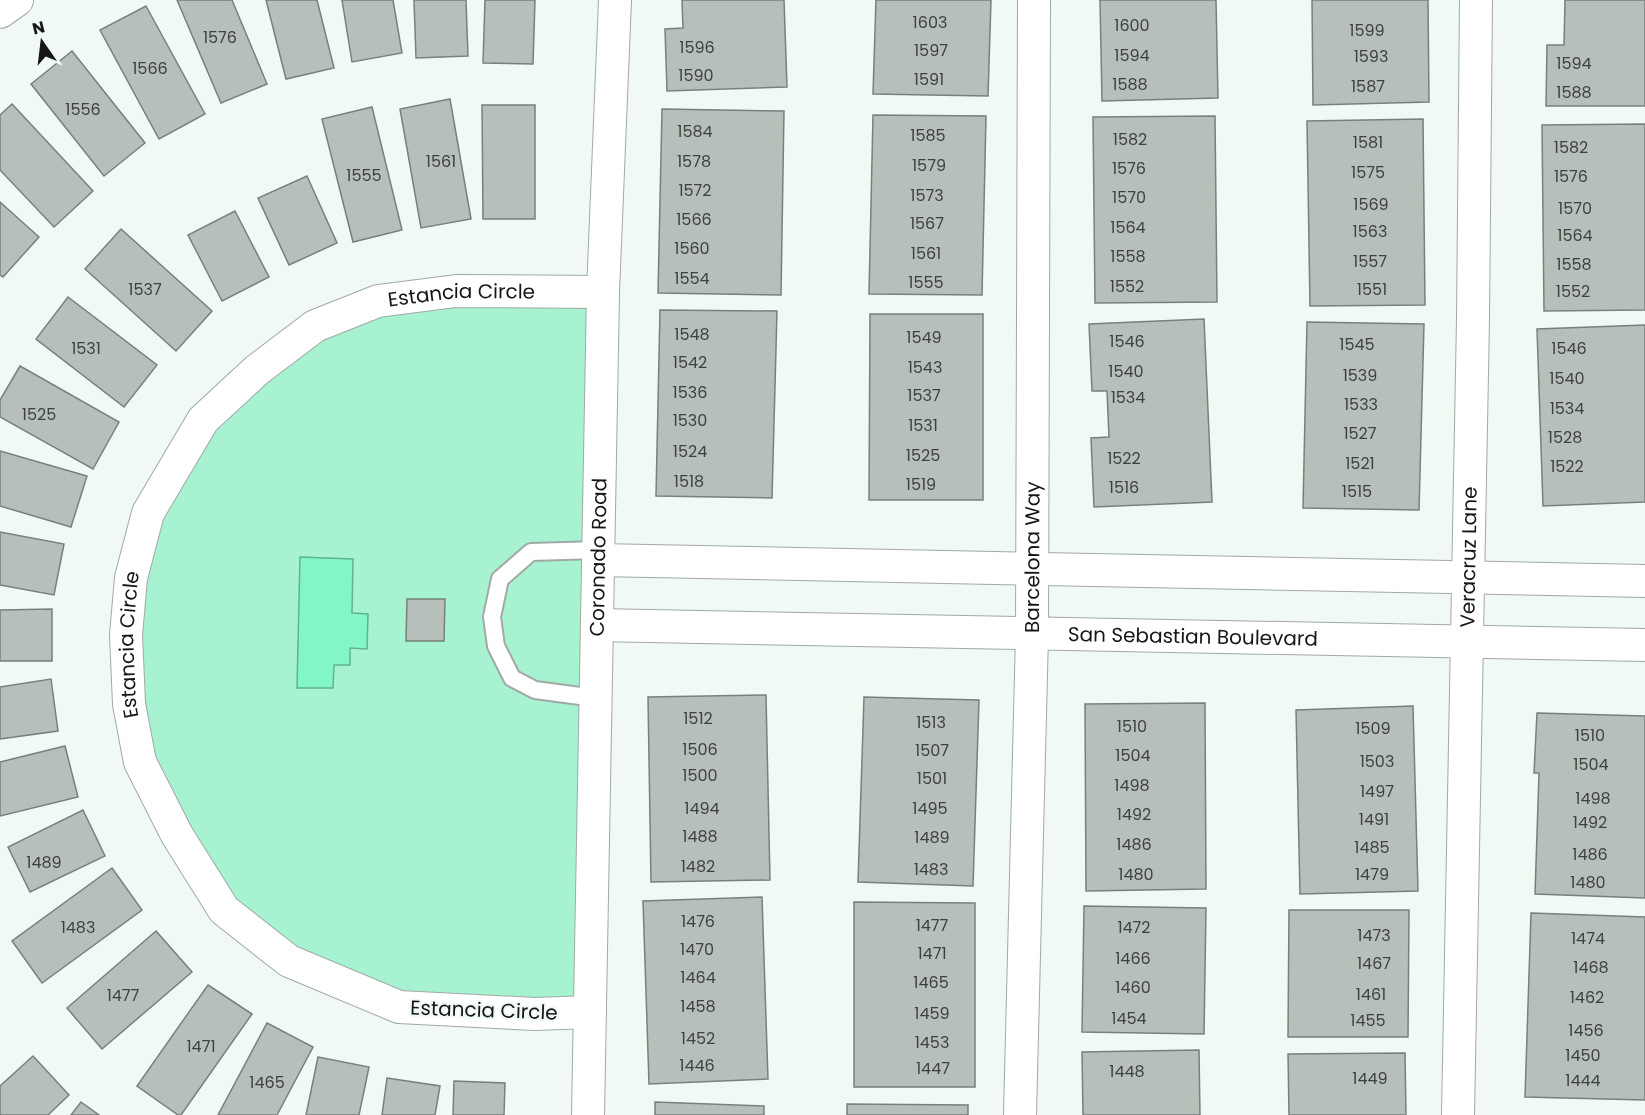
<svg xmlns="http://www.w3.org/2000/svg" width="1645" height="1115" font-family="Poppins,sans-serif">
  <rect width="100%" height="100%" fill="#f0f9f4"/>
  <!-- green -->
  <polygon fill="#a6f2d1" points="603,292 590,1012 399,1007 224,910 129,704 131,578 203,420 378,301"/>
  <!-- water -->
  <polygon fill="#82f6c7" stroke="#61b392" stroke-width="1.5" points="300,557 353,559 352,613 368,614 367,649 350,648 350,665 334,665 333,688 297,688"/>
  <!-- building -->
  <g fill="#b7bfbb" stroke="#78807d" stroke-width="1.5">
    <polygon points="177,0 232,0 267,84 221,103"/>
    <polygon points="266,0 317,0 334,68 286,79"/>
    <polygon points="342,0 393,0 402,53 352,62"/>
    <polygon points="414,0 466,0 468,56 416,58"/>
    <polygon points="485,0 535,0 533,64 483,63"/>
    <polygon points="682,0 784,0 787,87 667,91 665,29 683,28"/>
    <polygon points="876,0 991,0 988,96 873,94"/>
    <polygon points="1100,0 1216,0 1218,98 1102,101"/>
    <polygon points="1312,0 1428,0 1429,102 1313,105"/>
    <polygon points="1565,0 1645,0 1645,106 1546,106 1547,45 1564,45"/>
    <polygon points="146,6 205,114 159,139 100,30"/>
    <polygon points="72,51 145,143 104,176 31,84"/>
    <polygon points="450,99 471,219 421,228 400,109"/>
    <polygon points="12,104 93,191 54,227 0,170 0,115"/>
    <polygon points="482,105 535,105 535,219 483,219"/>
    <polygon points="372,107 402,230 353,242 322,119"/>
    <polygon points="662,109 784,111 781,295 658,293"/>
    <polygon points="873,115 986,116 982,295 869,294"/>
    <polygon points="1215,116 1217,302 1095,303 1093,117"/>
    <polygon points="1423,119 1425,305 1310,306 1307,121"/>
    <polygon points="1645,124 1645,310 1544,311 1542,125"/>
    <polygon points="307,176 337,243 289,265 258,198"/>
    <polygon points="0,202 39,237 3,277 0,275"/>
    <polygon points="235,211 269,277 222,301 188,235"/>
    <polygon points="121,229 212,311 176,351 85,269"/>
    <polygon points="68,297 157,365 124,407 36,339"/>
    <polygon points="660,310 777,311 772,498 656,496"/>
    <polygon points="870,314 983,314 983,500 869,500"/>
    <polygon points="1204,319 1212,502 1094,507 1091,438 1109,437 1107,391 1092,391 1089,324"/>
    <polygon points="1307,322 1424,324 1419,510 1303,508"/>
    <polygon points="1645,325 1645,502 1543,506 1537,329"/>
    <polygon points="20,366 119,422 93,469 0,417 0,400"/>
    <polygon points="0,451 87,476 71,527 0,506"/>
    <polygon points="0,532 64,544 54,595 0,585"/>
    <polygon points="407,599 445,599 444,641 406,641"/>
    <polygon points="52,609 52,661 0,661 0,610"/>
    <polygon points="51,679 58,731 0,739 0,687"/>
    <polygon points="766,695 770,880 651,882 648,697"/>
    <polygon points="864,697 979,700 973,886 858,882"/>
    <polygon points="1205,703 1206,889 1086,891 1085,704"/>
    <polygon points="1413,706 1418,891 1300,894 1296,710"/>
    <polygon points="1537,713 1645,716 1645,898 1535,894 1539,773 1534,773"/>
    <polygon points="65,746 78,797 0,816 0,762"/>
    <polygon points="83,810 105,856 30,892 8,847"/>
    <polygon points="112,868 142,910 42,983 12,941"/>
    <polygon points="762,897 768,1079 649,1084 643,901"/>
    <polygon points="854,902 975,903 975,1087 854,1087"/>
    <polygon points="1084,906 1206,908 1204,1034 1082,1032"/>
    <polygon points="1289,910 1409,910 1408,1037 1288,1037"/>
    <polygon points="1531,913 1645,917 1645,1100 1525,1097"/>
    <polygon points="156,931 192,972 102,1049 67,1008"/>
    <polygon points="208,985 252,1014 181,1115 178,1115 137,1086"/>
    <polygon points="267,1023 313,1047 277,1115 218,1115"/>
    <polygon points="1199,1050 1200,1115 1083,1115 1082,1052"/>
    <polygon points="1405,1053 1406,1115 1289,1115 1288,1054"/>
    <polygon points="33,1056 69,1095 48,1115 0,1115 0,1086"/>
    <polygon points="318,1057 369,1067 359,1115 306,1115"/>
    <polygon points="387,1078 440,1086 435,1115 382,1115"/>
    <polygon points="454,1081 505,1083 504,1115 453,1115"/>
    <polygon points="81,1102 99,1115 71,1115"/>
    <polygon points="655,1102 764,1106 764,1115 655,1115"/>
    <polygon points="847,1104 968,1105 968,1115 847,1115"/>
  </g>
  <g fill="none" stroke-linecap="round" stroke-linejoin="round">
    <defs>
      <polyline id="service" points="595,698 535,690 512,678 496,646 492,617 500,579 531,552 598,550"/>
      <g id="minor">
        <polyline points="0,12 17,0"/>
        <polyline points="598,560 1645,581"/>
        <path id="s1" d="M597,625l1048,20"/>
        <path id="s2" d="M590,1012l-55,2 -136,-7 -110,-46 -65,-51 -47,-75 -37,-73 -11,-58 -3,-69 5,-57 17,-65 55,-93 54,-50 58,-44 63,-25 78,-10 147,1"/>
        <path id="s3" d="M588,1115l15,-823 12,-292"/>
        <path id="s4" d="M1020,1115l12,-481 2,-634"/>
        <path id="s5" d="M1458,1115l15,-796 3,-319"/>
      </g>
    </defs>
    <!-- service casing -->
    <use href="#service" stroke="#a1a9a5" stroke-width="20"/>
    <!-- minor casing -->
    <use href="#minor" stroke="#a1a9a5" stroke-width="34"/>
    <!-- service -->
    <use href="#service" stroke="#fff" stroke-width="16"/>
    <!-- minor -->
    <use href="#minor" stroke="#fff" stroke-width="32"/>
  </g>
  <g text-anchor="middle" stroke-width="4.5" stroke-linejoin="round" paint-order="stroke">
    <!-- number labels -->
    <g font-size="16" fill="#3d413f">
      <text x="930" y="28">1603</text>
      <text x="1132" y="31">1600</text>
      <text x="1367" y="36">1599</text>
      <text x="220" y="43">1576</text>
      <text x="697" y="53">1596</text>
      <text x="931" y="56">1597</text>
      <text x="1132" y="61">1594</text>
      <text x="1371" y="62">1593</text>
      <text x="1574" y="69">1594</text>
      <text x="150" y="74">1566</text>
      <text x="696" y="81">1590</text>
      <text x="929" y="85">1591</text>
      <text x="1130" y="90">1588</text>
      <text x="1368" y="92">1587</text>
      <text x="1574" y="98">1588</text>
      <text x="83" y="115">1556</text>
      <text x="695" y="137">1584</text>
      <text x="928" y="141">1585</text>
      <text x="1130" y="145">1582</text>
      <text x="1368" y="148">1581</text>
      <text x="1571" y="153">1582</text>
      <text x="441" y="167">1561</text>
      <text x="694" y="167">1578</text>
      <text x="929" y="171">1579</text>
      <text x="1129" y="174">1576</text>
      <text x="1368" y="178">1575</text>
      <text x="364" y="181">1555</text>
      <text x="1571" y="182">1576</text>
      <text x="695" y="196">1572</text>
      <text x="927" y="201">1573</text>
      <text x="1129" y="203">1570</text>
      <text x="1371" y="210">1569</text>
      <text x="1575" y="214">1570</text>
      <text x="694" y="225">1566</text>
      <text x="927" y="229">1567</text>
      <text x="1128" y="233">1564</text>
      <text x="1370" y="237">1563</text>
      <text x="1575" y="241">1564</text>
      <text x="692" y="254">1560</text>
      <text x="926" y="259">1561</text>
      <text x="1128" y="262">1558</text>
      <text x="1370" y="267">1557</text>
      <text x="1574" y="270">1558</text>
      <text x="692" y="284">1554</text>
      <text x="926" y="288">1555</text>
      <text x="1127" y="292">1552</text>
      <text x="145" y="295">1537</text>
      <text x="1372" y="295">1551</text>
      <text x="1573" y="297">1552</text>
      <text x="692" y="340">1548</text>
      <text x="924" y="343">1549</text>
      <text x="1127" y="347">1546</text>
      <text x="1357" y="350">1545</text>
      <text x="86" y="354">1531</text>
      <text x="1569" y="354">1546</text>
      <text x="690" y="368">1542</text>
      <text x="925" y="373">1543</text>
      <text x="1126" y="377">1540</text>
      <text x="1360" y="381">1539</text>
      <text x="1567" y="384">1540</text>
      <text x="690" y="398">1536</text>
      <text x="924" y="401">1537</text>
      <text x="1128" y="403">1534</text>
      <text x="1361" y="410">1533</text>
      <text x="1567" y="414">1534</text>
      <text x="39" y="420">1525</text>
      <text x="690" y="426">1530</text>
      <text x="923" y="431">1531</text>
      <text x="1360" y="439">1527</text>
      <text x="1565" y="443">1528</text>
      <text x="690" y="457">1524</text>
      <text x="923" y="461">1525</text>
      <text x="1124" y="464">1522</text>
      <text x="1360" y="469">1521</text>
      <text x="1567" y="472">1522</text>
      <text x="689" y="487">1518</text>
      <text x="921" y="490">1519</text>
      <text x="1124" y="493">1516</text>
      <text x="1357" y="497">1515</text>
      <text x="698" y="724">1512</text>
      <text x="931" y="728">1513</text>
      <text x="1132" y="732">1510</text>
      <text x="1373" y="734">1509</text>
      <text x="1590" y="741">1510</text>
      <text x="700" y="755">1506</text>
      <text x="932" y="756">1507</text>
      <text x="1133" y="761">1504</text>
      <text x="1377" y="767">1503</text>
      <text x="1591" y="770">1504</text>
      <text x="700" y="781">1500</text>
      <text x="932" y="784">1501</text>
      <text x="1132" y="791">1498</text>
      <text x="1377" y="797">1497</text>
      <text x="1593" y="804">1498</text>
      <text x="702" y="814">1494</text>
      <text x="930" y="814">1495</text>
      <text x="1134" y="820">1492</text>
      <text x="1374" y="825">1491</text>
      <text x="1590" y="828">1492</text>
      <text x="700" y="842">1488</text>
      <text x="932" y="843">1489</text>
      <text x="1134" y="850">1486</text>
      <text x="1372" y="853">1485</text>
      <text x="1590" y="860">1486</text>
      <text x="44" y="868">1489</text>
      <text x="698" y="872">1482</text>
      <text x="931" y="875">1483</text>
      <text x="1136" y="880">1480</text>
      <text x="1372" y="880">1479</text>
      <text x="1588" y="888">1480</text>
      <text x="698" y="927">1476</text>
      <text x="932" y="931">1477</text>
      <text x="78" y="933">1483</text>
      <text x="1134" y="933">1472</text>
      <text x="1374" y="941">1473</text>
      <text x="1588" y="944">1474</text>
      <text x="697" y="955">1470</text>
      <text x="932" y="959">1471</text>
      <text x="1133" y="964">1466</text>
      <text x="1374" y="969">1467</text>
      <text x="1591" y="973">1468</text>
      <text x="698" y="983">1464</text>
      <text x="931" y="988">1465</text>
      <text x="1133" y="993">1460</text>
      <text x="1371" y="1000">1461</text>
      <text x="123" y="1001">1477</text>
      <text x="1587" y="1003">1462</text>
      <text x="698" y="1012">1458</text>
      <text x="932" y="1019">1459</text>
      <text x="1129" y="1024">1454</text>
      <text x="1368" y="1026">1455</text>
      <text x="1586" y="1036">1456</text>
      <text x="698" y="1044">1452</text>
      <text x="932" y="1048">1453</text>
      <text x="201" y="1052">1471</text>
      <text x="1583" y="1061">1450</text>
      <text x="697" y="1071">1446</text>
      <text x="933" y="1074">1447</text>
      <text x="1127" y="1077">1448</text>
      <text x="1370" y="1084">1449</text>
      <text x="1583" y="1086">1444</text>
      <text x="267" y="1088">1465</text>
    </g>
    <!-- street labels -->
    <g font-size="20" fill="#141716" stroke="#f0f9f4">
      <text dy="7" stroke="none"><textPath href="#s2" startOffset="1222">Estancia Circle</textPath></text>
      <text dy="7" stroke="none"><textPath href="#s3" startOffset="558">Coronado Road</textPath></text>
      <text dy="7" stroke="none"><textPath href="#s4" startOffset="558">Barcelona Way</textPath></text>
      <text dy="7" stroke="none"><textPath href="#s5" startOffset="558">Veracruz Lane</textPath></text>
      <text dy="7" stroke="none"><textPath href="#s1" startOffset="596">San Sebastian Boulevard</textPath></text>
      <text dy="7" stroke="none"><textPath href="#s2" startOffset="682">Estancia Circle</textPath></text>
      <text transform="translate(484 1010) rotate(2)" y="7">Estancia Circle</text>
    </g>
  </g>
  <!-- north arrow -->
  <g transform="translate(42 42) rotate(346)" stroke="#f0f9f4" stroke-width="4.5" paint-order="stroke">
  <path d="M0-4.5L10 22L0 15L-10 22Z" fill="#141716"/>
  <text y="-9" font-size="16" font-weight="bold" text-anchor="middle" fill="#141716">N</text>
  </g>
</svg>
